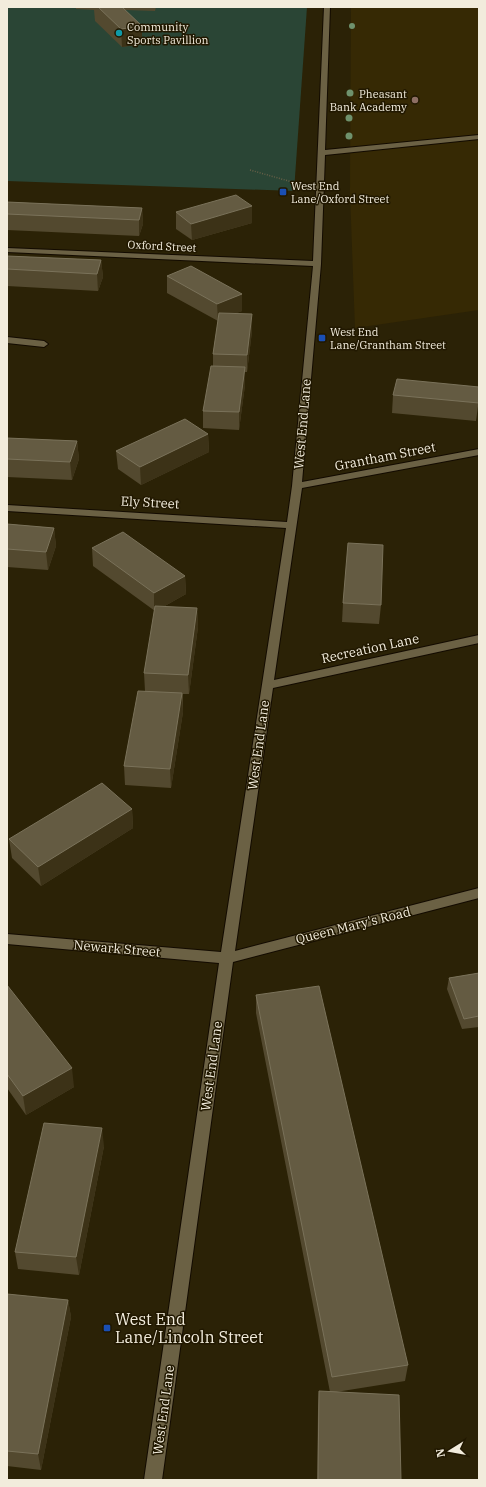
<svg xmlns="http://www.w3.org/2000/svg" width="486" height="1487" font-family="'IBM Plex Serif',serif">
  <rect width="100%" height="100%" fill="#2b2206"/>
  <!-- built -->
  <polygon fill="#362904" points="351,7 479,7 479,310 355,328 350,193"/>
  <!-- green -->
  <polygon fill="#2a4535" points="7,7 307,7 294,191 7,181"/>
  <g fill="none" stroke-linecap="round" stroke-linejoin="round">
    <defs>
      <g id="minor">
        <polygon points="324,7 330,7 325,150 479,135 479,139 325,155 321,264 302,482 479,449 479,455 302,488 274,680 479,635 479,643 273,688 235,951 479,888 479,898 233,962 162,1480 144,1480 219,963 7,944 7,934 221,952 286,528 7,511 7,505 287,522 292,486 313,266 7,252 7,248 313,261"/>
        <polygon points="7,337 44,341 48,344 44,347 7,343"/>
      </g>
    </defs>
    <!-- minor casing -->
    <use href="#minor" stroke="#130b00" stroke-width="2"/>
    <!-- path -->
    <polyline stroke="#686048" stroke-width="1.5" stroke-dasharray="1 1.5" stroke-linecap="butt" points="250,170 292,182"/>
    <!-- minor -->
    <use href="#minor" fill="#6b6144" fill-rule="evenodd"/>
  </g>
  <!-- trees -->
  <g fill="#6f926d">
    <circle cx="352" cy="26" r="3"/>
    <circle cx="350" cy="93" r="3.5"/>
    <circle cx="349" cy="118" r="3.5"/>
    <circle cx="349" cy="136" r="3.5"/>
  </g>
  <!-- wall -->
  <g fill="#53492f">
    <polygon points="76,7 156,7 155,11 125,10 142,44 122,47 95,21 94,10 76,9"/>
    <polygon points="7,202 142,208 143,224 139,236 7,230"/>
    <polygon points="176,212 252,223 192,240 176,229"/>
    <polygon points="7,256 101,260 103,277 98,291 7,286"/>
    <polygon points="167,276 242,294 242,311 236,313 252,331 247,372 245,372 245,385 239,430 203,428 203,411 213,366 213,354 218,321 167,293"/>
    <polygon points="393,395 479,399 476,421 392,413"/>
    <polygon points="208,434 209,452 141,485 118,469 116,451"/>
    <polygon points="7,438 77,441 79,459 72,480 7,477"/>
    <polygon points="7,524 54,528 56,546 48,570 7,567"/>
    <polygon points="92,548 185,576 186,594 163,607 197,608 198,627 189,694 183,694 183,712 171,788 125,785 124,766 145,691 144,673 155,611 93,566"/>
    <polygon points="343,603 381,605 379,624 342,622"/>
    <polygon points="132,809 133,828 41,886 12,858 9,839"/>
    <polygon points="479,973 479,1027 462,1029 447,989 449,978"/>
    <polygon points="7,985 74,1087 26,1115 7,1088"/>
    <polygon points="256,995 408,1365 405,1381 336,1392 401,1480 317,1480 318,1408 319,1391 330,1392 256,1013"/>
    <polygon points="104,1146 79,1275 18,1269 15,1252"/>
    <polygon points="7,1294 68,1300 71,1317 41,1470 7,1466"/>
  </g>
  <!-- shaded-wall -->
  <g fill="#3c3217">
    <polygon points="142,26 142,44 122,47 121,29"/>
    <polygon points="252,206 252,223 192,240 191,224"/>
    <polygon points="142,208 143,224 139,236 139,220"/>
    <polygon points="101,260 103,277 98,291 97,274"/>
    <polygon points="242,294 242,311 218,321 217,304"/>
    <polygon points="252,314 252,331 247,372 247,355"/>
    <polygon points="245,367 245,385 239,430 239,412"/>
    <polygon points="208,434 209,452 141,485 140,467"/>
    <polygon points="77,441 79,459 72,480 70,462"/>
    <polygon points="54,528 56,546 48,570 46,552"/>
    <polygon points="185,576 186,594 154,612 154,593"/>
    <polygon points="197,608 198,627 189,694 188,675"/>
    <polygon points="182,693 183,712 171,788 170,769"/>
    <polygon points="132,809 133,828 41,886 38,867"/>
    <polygon points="72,1068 74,1087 26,1115 23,1096"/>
    <polygon points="102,1128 104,1146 79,1275 76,1257"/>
    <polygon points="68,1300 71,1317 41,1470 38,1454"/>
  </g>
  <!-- building -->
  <g fill="#645b42" stroke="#7a725a">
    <polygon points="98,7 122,7 142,26 121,29"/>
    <polygon points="236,195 252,206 191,224 176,212"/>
    <polygon points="7,202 142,208 139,220 7,214"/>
    <polygon points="7,256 101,260 97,274 7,269"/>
    <polygon points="191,266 242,294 217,304 167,276"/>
    <polygon points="219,313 252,314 247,355 213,354"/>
    <polygon points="211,366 245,367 239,412 203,411"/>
    <polygon points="397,379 479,387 479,403 393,395"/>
    <polygon points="185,419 208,434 140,467 116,451"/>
    <polygon points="7,438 77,441 70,462 7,459"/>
    <polygon points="7,524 54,528 46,552 7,549"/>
    <polygon points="123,532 185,576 154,593 92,548"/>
    <polygon points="348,543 383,545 381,605 343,603"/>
    <polygon points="155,606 197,608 188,675 144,673"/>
    <polygon points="138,691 182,693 170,769 124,766"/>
    <polygon points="102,783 132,809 38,867 9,839"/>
    <polygon points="479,973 479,1016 464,1019 449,978"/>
    <polygon points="7,985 72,1068 23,1096 7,1074"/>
    <polygon points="319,986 408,1365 332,1377 256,995"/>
    <polygon points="44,1123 102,1128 76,1257 15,1252"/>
    <polygon points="7,1294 68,1300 38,1454 7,1451"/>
    <polygon points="319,1391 399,1395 401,1480 318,1480"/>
  </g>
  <!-- markers -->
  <circle fill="#0f9aa8" stroke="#211800" stroke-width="1.5" cx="119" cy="33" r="4"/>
  <circle fill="#8d6e63" stroke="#211800" stroke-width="1.5" cx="415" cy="100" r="4"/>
  <g fill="#1a4fb4" stroke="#211800" stroke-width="1.5">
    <rect x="279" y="188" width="8" height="8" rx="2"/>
    <rect x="318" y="334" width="8" height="8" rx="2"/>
    <rect x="103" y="1324" width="8" height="8" rx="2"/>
  </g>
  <g text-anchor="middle" stroke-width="3" stroke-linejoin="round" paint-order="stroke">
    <!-- far-poi labels -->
    <g font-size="11" fill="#f2ecdc" stroke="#211800" text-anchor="start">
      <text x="127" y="31">Community<tspan x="127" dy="13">Sports Pavillion</tspan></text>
      <text x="407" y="98" text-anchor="end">Pheasant<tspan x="407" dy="13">Bank Academy</tspan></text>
      <text x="291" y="190">West End<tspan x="291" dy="13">Lane/Oxford Street</tspan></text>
      <text x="330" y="336">West End<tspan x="330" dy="13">Lane/Grantham Street</tspan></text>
    </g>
    <!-- far-street labels -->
    <g font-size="11" fill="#f2ecdc" stroke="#211800">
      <text transform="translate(162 246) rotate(3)" y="4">Oxford Street</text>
    </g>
    <!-- street labels -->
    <g font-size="13" fill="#f2ecdc" stroke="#211800">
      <text transform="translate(302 424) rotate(-85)" y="5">West End Lane</text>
      <text transform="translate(385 456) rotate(-11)" y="5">Grantham Street</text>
      <text transform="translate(150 502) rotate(3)" y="5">Ely Street</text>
      <text transform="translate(370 648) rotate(-12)" y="5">Recreation Lane</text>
      <text transform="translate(258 745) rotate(-82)" y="5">West End Lane</text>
      <text transform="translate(353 925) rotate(-14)" y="5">Queen Mary's Road</text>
      <text transform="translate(117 948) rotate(5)" y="5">Newark Street</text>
      <text transform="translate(211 1066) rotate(-82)" y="5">West End Lane</text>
      <text transform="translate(163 1410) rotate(-82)" y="5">West End Lane</text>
    </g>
    <!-- near-poi labels -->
    <g font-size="16" fill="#f2ecdc" stroke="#211800" text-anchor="start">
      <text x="115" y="1325">West End<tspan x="115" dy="18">Lane/Lincoln Street</tspan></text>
    </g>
  </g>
  <!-- border -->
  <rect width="486" height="1487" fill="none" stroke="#f2ecdc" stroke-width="16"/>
  <!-- north arrow -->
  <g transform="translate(450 1451) rotate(259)" stroke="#211800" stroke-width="3" paint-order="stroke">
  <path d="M0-3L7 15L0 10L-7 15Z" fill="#f2ecdc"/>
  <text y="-6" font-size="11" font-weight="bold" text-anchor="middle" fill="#f2ecdc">N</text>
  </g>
</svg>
